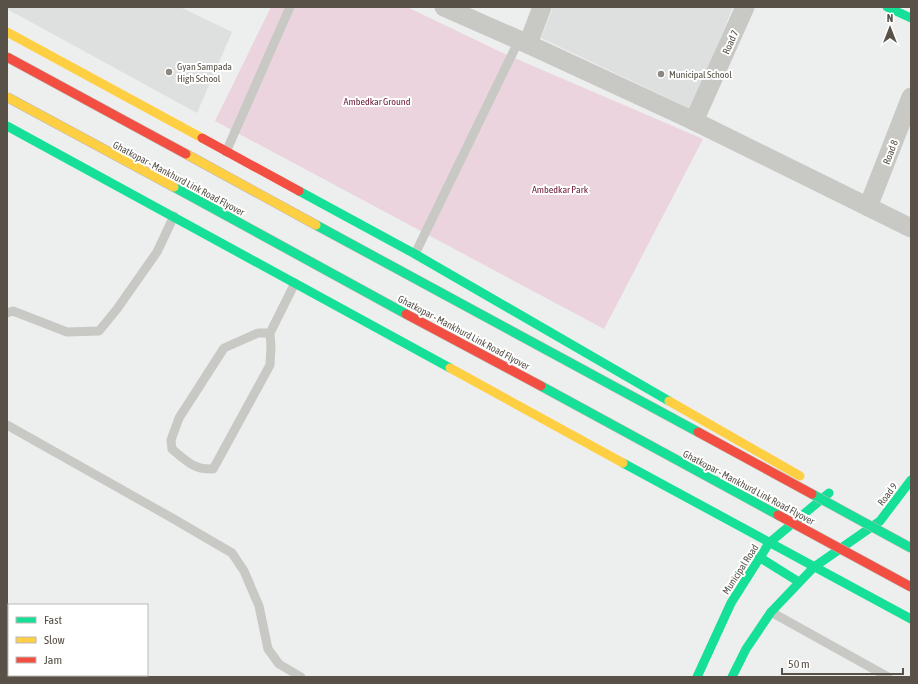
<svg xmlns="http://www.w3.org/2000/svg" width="918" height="684" font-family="'Asap Condensed',sans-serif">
  <rect width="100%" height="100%" fill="#edeeee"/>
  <!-- education -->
  <g fill="#dee0e0">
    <polygon points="7,7 180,7 232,32 197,113 7,9"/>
    <polygon points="553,7 733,7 691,109 541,38"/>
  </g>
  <!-- green -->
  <polygon fill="#ebd4de" points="271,7 407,7 505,54 703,139 604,329 215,121"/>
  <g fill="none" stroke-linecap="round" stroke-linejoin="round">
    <!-- lane -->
    <g stroke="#c8c8c5" stroke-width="9">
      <polyline points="226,152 290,7"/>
      <polyline points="415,254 519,40"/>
      <polyline points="7,313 13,311 67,332 99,331 117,309 157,252 174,216"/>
      <path d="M270,333h-12l-34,15 -45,70 -8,22 1,9c13,11 22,21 41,20l4,-7 53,-97 1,-18 -1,-14 25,-50"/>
      <polyline points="7,425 172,518 232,553 244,571 259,606 268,649 279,664 301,677"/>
      <polyline points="771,612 888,677"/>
    </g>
    <!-- street -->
    <g stroke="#c8c8c5" stroke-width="19">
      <polyline points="444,7 519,40 694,121 911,228"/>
      <polyline points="528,44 542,7"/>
      <polyline points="694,121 745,7"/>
      <polyline points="868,207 911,97"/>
      <polyline points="14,675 18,677"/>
    </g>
    <!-- fast -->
    <g stroke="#16e098" stroke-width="9">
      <polyline points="887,7 911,18"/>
      <polyline points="7,126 450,368"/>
      <polyline points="299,191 415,254 669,401"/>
      <polyline points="623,463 911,619"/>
      <polyline points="759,557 799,582"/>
      <polyline points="697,677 731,603 769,543 829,493"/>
      <polyline points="732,677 746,649 771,612 814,567 880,521 911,480"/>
    </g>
    <!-- slow -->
    <g stroke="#ffcf43" stroke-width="9">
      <polyline points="7,32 202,138"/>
      <polyline points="450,368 623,463"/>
      <polyline points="669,401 800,476"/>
    </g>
    <!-- jam -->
    <polyline stroke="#f24e42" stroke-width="9" points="202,138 299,191"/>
    <defs>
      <g id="fast-bridge">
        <polyline points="174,187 406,314"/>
        <polyline points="316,225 698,432"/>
        <polyline points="541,386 778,515"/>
        <polyline points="812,494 911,548"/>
      </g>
      <g id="slow-bridge">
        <polyline points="7,97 174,187"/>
        <polyline points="186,154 316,225"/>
      </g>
      <g id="jam-bridge">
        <polyline points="7,57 186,154"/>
        <polyline points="406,314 541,386"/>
        <polyline points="698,432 812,494"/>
        <polyline points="778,515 911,587"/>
      </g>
    </defs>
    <!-- fast-bridge casing -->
    <use href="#fast-bridge" stroke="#bcb9b3" stroke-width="10" stroke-linecap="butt"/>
    <!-- slow-bridge casing -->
    <use href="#slow-bridge" stroke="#bcb9b3" stroke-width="10" stroke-linecap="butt"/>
    <!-- jam-bridge casing -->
    <use href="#jam-bridge" stroke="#bcb9b3" stroke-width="10" stroke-linecap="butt"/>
    <!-- fast-bridge -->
    <use href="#fast-bridge" stroke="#16e098" stroke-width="9"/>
    <!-- slow-bridge -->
    <use href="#slow-bridge" stroke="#ffcf43" stroke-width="9"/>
    <!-- jam-bridge -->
    <use href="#jam-bridge" stroke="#f24e42" stroke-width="9"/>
  </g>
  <!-- markers -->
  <g fill="#8c8881" stroke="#fff" stroke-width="1.5">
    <circle cx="169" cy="72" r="4"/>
    <circle cx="661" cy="74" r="4"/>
  </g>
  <g text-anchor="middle" stroke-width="4" stroke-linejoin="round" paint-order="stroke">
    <!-- street labels -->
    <g font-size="10" fill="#575147" stroke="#fff">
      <text transform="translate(730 42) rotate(-66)" y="4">Road 7</text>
      <text transform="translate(890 152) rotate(-69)" y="4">Road 8</text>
      <text transform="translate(179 178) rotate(28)" y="4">Ghatkopar - Mankhurd Link Road Flyover</text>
      <text transform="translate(464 332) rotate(28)" y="4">Ghatkopar - Mankhurd Link Road Flyover</text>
      <text transform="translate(749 487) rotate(28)" y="4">Ghatkopar - Mankhurd Link Road Flyover</text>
      <text transform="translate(887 494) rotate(-53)" y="4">Road 9</text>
      <text transform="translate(740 569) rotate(-57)" y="4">Municipal Road</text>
    </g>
    <!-- poi labels -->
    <g font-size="10" fill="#575147" stroke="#fff" text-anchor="start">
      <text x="177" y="70">Gyan Sampada<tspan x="177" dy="12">High School</tspan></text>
      <text x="669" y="78">Municipal School</text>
    </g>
    <!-- park labels -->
    <g font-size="10" fill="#70203b" stroke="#fff">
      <text x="377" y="105">Ambedkar Ground</text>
      <text x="560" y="193">Ambedkar Park</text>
    </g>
  </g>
  <!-- border -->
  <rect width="918" height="684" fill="none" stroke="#575147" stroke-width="16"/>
  <!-- legend -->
  <rect x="8" y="604" width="140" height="72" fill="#ffffff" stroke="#bcb9b5"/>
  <rect x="16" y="617" width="20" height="6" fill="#16e098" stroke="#bcb9b5"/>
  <text x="44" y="624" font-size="12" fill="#575147">Fast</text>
  <rect x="16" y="637" width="20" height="6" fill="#ffcf43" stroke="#bcb9b5"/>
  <text x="44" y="644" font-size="12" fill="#575147">Slow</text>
  <rect x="16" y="657" width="20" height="6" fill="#f24e42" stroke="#bcb9b5"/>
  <text x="44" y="664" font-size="12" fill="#575147">Jam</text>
  <!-- north arrow -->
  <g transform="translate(890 28)" stroke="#ffffff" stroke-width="3" paint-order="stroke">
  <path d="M0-3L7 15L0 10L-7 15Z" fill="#575147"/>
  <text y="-6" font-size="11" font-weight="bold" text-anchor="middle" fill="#575147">N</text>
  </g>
  <!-- scale -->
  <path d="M782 668v6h121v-6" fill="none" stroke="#575147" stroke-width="2"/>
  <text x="788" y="668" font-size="12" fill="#575147" stroke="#ffffff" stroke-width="3" paint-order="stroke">50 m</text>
</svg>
